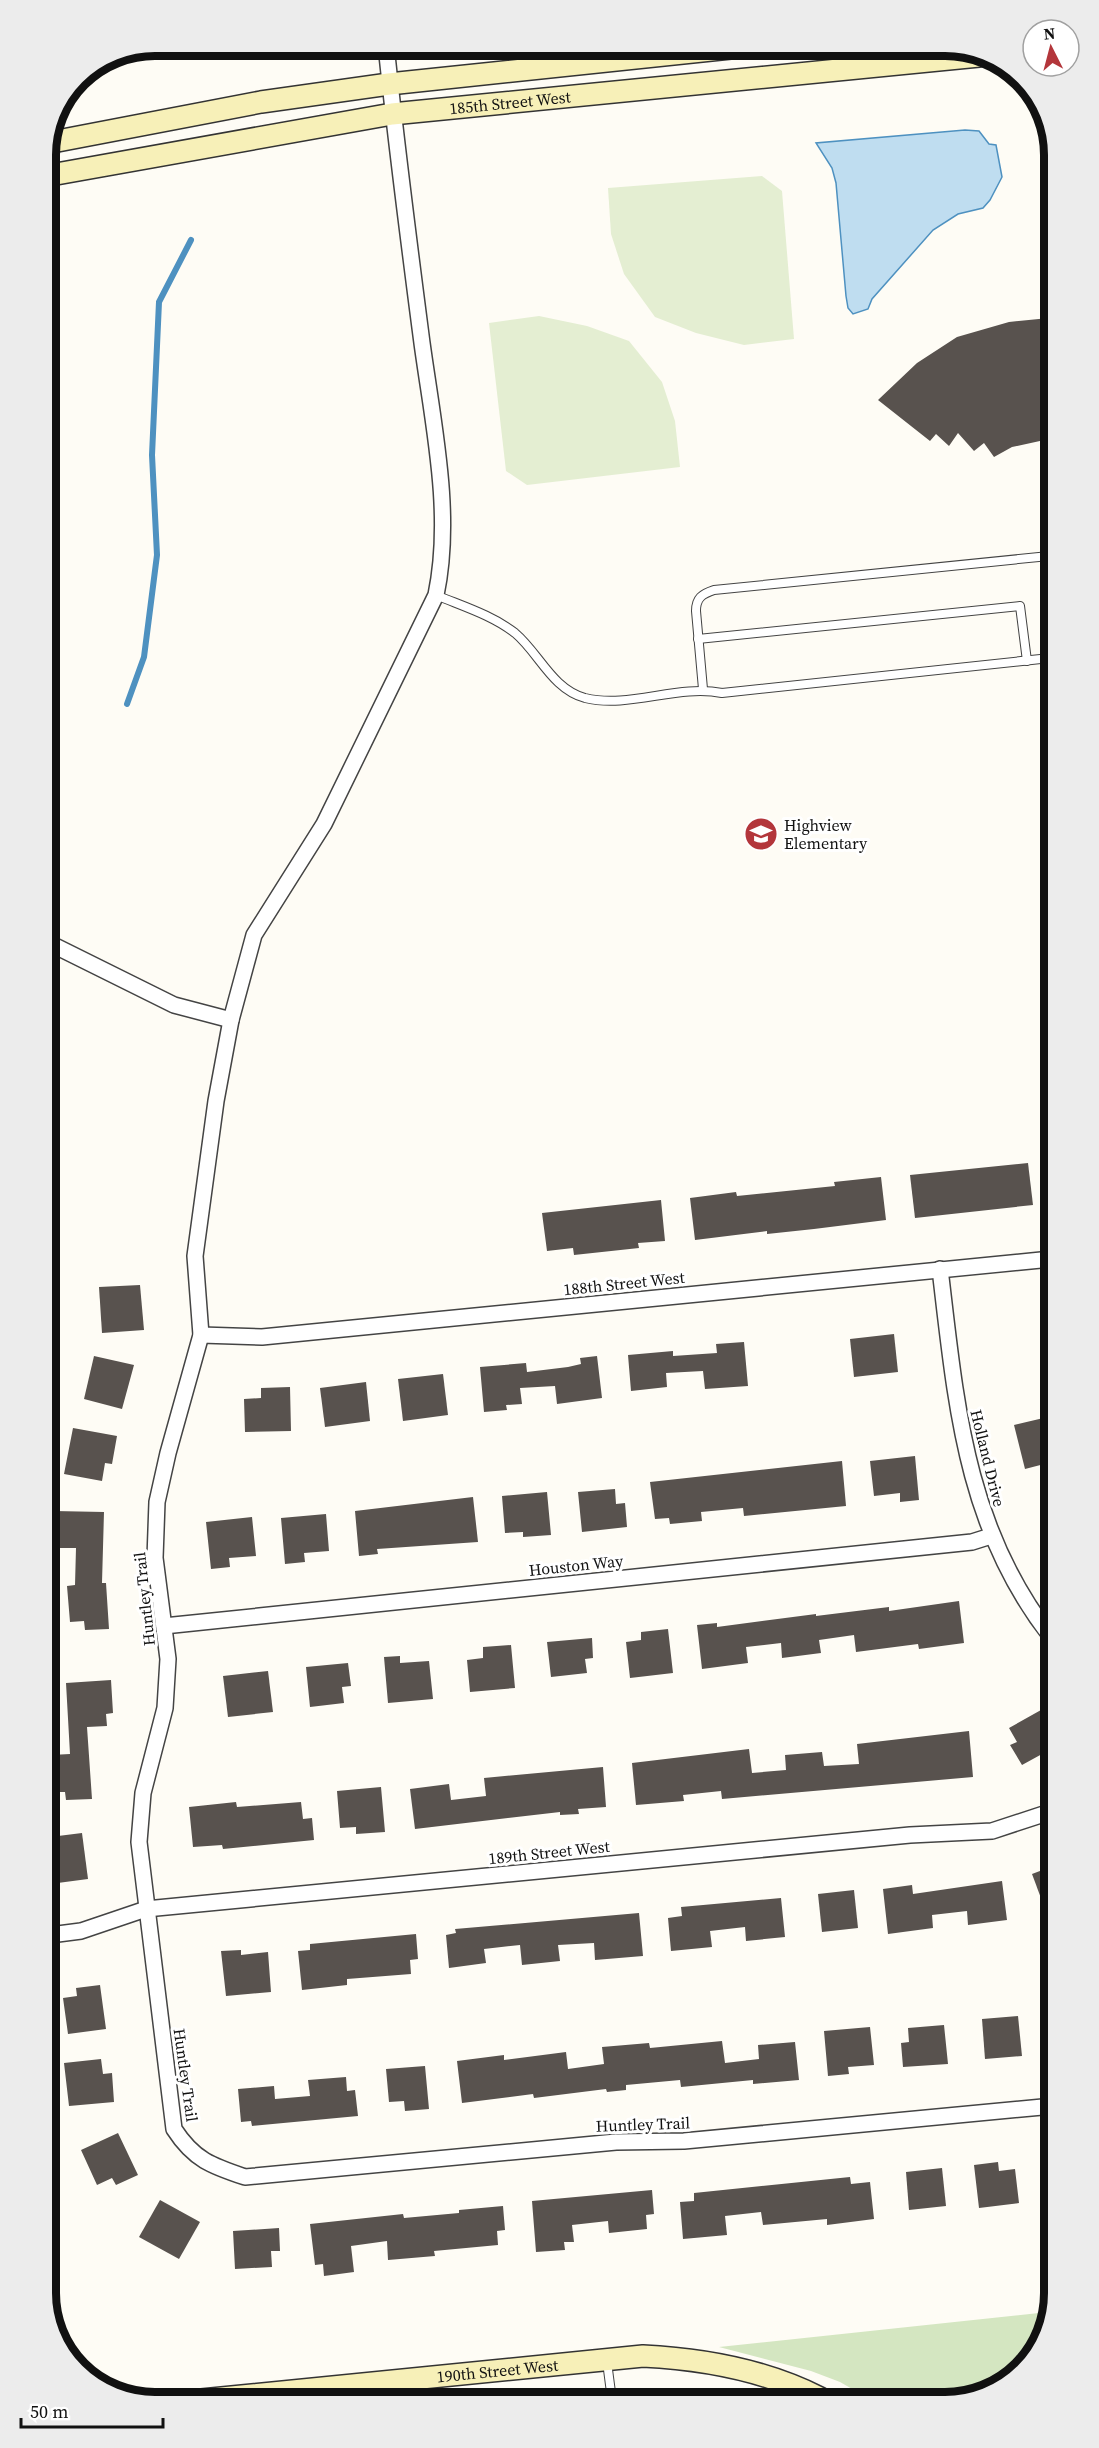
<svg xmlns="http://www.w3.org/2000/svg" width="1099" height="2448" font-family="'Source Serif 4',serif">
  <rect width="100%" height="100%" fill="#fefcf5"/>
  <!-- green -->
  <polygon fill="#d4e6c1" points="1048,2312 1035,2355 980,2397 868,2398 840,2382 811,2371 719,2347"/>
  <!-- pitch -->
  <g fill="#e4eed2">
    <polygon points="762,176 782,191 794,339 744,345 696,333 655,317 624,274 611,234 608,188"/>
    <polygon points="539,316 587,326 629,341 662,382 675,421 680,467 527,485 506,471 489,323"/>
  </g>
  <!-- water -->
  <polygon fill="#bfddf0" stroke="#4e91c0" stroke-width="1.5" points="965,130 979,131 989,144 996,145 1002,177 990,200 983,208 958,214 933,230 872,299 868,309 853,314 848,308 846,296 836,183 832,168 816,143"/>
  <g fill="none" stroke-linecap="round" stroke-linejoin="round">
    <!-- stream -->
    <polyline stroke="#4e91c0" stroke-width="6" points="127,704 144,657 157,555 152,455 159,302 191,240"/>
  </g>
  <!-- building -->
  <g fill="#58524e">
    <polygon points="1049,318 1049,439 1012,447 994,457 984,443 974,451 958,433 949,446 936,434 930,441 878,400 917,363 957,337 1009,322"/>
    <polygon points="1028,1163 1033,1205 915,1218 910,1175"/>
    <polygon points="881,1177 886,1220 814,1229 767,1234 767,1231 695,1240 690,1198 736,1192 737,1196 835,1186 834,1182"/>
    <polygon points="661,1200 665,1241 638,1243 639,1248 574,1255 573,1248 547,1251 542,1213"/>
    <polygon points="140,1285 144,1330 102,1333 99,1287"/>
    <polygon points="894,1334 898,1372 854,1377 850,1339"/>
    <polygon points="744,1342 748,1386 705,1389 703,1371 666,1373 667,1387 631,1391 628,1355 673,1351 673,1356 717,1353 716,1344"/>
    <polygon points="94,1356 134,1365 122,1409 84,1399"/>
    <polygon points="597,1356 602,1398 557,1404 555,1386 520,1388 522,1404 506,1405 507,1410 484,1412 480,1367 526,1363 527,1372 568,1367 581,1364 580,1358"/>
    <polygon points="443,1374 448,1415 403,1421 398,1379"/>
    <polygon points="366,1382 370,1421 325,1427 320,1388"/>
    <polygon points="290,1387 291,1431 245,1432 244,1399 261,1398 261,1388"/>
    <polygon points="1052,1416 1052,1462 1025,1469 1014,1425"/>
    <polygon points="73,1428 117,1436 112,1464 105,1463 102,1481 64,1474"/>
    <polygon points="915,1456 919,1500 900,1502 900,1493 874,1496 870,1461"/>
    <polygon points="842,1461 846,1506 744,1516 743,1508 701,1512 702,1521 670,1524 669,1518 655,1519 650,1482"/>
    <polygon points="615,1489 616,1504 625,1503 627,1527 582,1532 578,1492"/>
    <polygon points="547,1492 551,1535 523,1537 523,1532 505,1533 502,1496"/>
    <polygon points="473,1497 478,1542 377,1549 378,1554 359,1556 355,1511"/>
    <polygon points="54,1511 104,1512 102,1583 106,1583 109,1629 85,1630 84,1621 70,1622 67,1586 75,1585 76,1548 53,1548"/>
    <polygon points="326,1514 329,1551 304,1553 305,1562 285,1564 281,1518"/>
    <polygon points="252,1517 256,1556 229,1558 230,1567 211,1569 206,1522"/>
    <polygon points="959,1601 964,1643 919,1649 918,1644 856,1652 854,1635 819,1640 821,1653 782,1658 781,1643 746,1647 748,1663 702,1669 697,1625 717,1623 717,1627 816,1614 816,1616 889,1607 889,1611"/>
    <polygon points="668,1629 673,1673 630,1678 626,1642 641,1640 641,1632"/>
    <polygon points="592,1638 593,1658 585,1659 587,1673 551,1677 547,1642"/>
    <polygon points="511,1645 515,1688 470,1692 467,1660 483,1658 483,1647"/>
    <polygon points="400,1656 400,1663 429,1661 433,1699 388,1703 384,1657"/>
    <polygon points="348,1663 351,1686 342,1687 344,1703 310,1707 306,1667"/>
    <polygon points="268,1671 273,1712 228,1717 223,1676"/>
    <polygon points="111,1680 113,1713 106,1714 107,1726 87,1727 92,1799 66,1800 65,1792 53,1792 51,1755 70,1754 66,1683"/>
    <polygon points="1041,1710 1052,1731 1053,1748 1022,1765 1010,1745 1017,1742 1009,1728"/>
    <polygon points="969,1731 973,1777 722,1799 721,1791 683,1795 684,1801 636,1805 632,1763 749,1749 752,1773 786,1770 785,1755 822,1752 824,1766 859,1764 857,1744"/>
    <polygon points="603,1767 606,1807 578,1809 579,1814 560,1815 560,1812 415,1829 410,1789 449,1784 451,1800 486,1796 484,1778"/>
    <polygon points="381,1787 385,1832 356,1834 356,1827 340,1828 337,1791"/>
    <polygon points="236,1802 237,1807 301,1802 303,1819 312,1818 314,1840 223,1849 222,1845 193,1847 189,1807"/>
    <polygon points="82,1833 88,1879 50,1884 50,1837"/>
    <polygon points="1053,1866 1053,1925 1051,1925 1032,1874"/>
    <polygon points="1002,1881 1007,1920 968,1925 967,1911 932,1915 933,1928 888,1934 883,1889 912,1885 913,1894"/>
    <polygon points="854,1890 858,1928 822,1932 818,1894"/>
    <polygon points="781,1898 785,1937 746,1941 745,1927 710,1931 712,1947 671,1951 668,1918 682,1916 681,1907"/>
    <polygon points="639,1913 643,1956 595,1960 594,1943 558,1945 560,1961 522,1965 520,1945 484,1949 486,1963 449,1968 446,1935 456,1933 455,1929"/>
    <polygon points="416,1934 418,1959 410,1960 411,1974 347,1979 347,1985 302,1990 298,1951 310,1950 310,1944"/>
    <polygon points="241,1950 241,1955 268,1952 271,1992 226,1996 221,1951"/>
    <polygon points="100,1985 106,2029 68,2034 63,1998 77,1996 76,1988"/>
    <polygon points="1018,2016 1022,2056 985,2059 982,2019"/>
    <polygon points="944,2025 948,2064 903,2067 901,2043 909,2042 908,2028"/>
    <polygon points="870,2027 874,2065 848,2067 849,2074 828,2076 824,2031"/>
    <polygon points="722,2041 725,2063 759,2059 758,2045 795,2042 799,2080 753,2084 753,2080 681,2087 680,2080 626,2085 626,2090 607,2092 606,2089 534,2098 533,2094 462,2103 457,2061 504,2055 504,2060 566,2052 568,2069 604,2064 602,2047 649,2043 650,2048"/>
    <polygon points="101,2059 103,2074 112,2073 114,2102 69,2106 64,2063"/>
    <polygon points="425,2066 429,2109 405,2111 404,2101 389,2102 386,2069"/>
    <polygon points="346,2077 347,2091 355,2090 358,2116 252,2126 251,2121 241,2122 238,2089 274,2086 275,2099 310,2096 308,2080"/>
    <polygon points="118,2133 138,2175 116,2185 112,2178 97,2185 81,2150"/>
    <polygon points="998,2162 999,2171 1015,2169 1019,2203 979,2208 974,2165"/>
    <polygon points="942,2168 946,2206 909,2210 906,2172"/>
    <polygon points="850,2177 851,2184 870,2182 874,2219 827,2225 827,2219 763,2225 761,2212 725,2216 727,2235 683,2239 680,2202 694,2201 694,2193"/>
    <polygon points="652,2190 654,2214 646,2215 647,2229 609,2233 608,2221 572,2225 574,2242 564,2242 565,2250 536,2252 532,2201"/>
    <polygon points="160,2200 200,2222 179,2259 139,2237"/>
    <polygon points="503,2206 505,2230 497,2231 498,2245 434,2251 435,2256 388,2260 387,2241 351,2246 354,2272 324,2276 323,2264 315,2265 310,2224 403,2214 404,2218 459,2213 459,2210"/>
    <polygon points="279,2228 280,2251 271,2251 272,2267 235,2269 233,2231"/>
  </g>
  <g fill="none" stroke-linecap="round" stroke-linejoin="round">
    <defs>
      <g id="lane">
        <path d="M436,595c26,11 56,20 79,38 24,20 37,56 70,65 45,11 92,-14 137,-5l328,-35"/>
        <polyline points="698,639 1020,606 1027,661"/>
        <path d="M703,689l-7,-78c0,-13 6,-17 18,-21l335,-34"/>
        <polyline points="607,2362 612,2400"/>
      </g>
      <g id="street">
        <path d="M386,45c10,99 23,198 36,298 11,81 31,171 14,252l-112,229 -70,111 -23,85 -15,81 -21,155 6,79 -33,118 -11,49 -2,56 13,101 -3,49 -22,85 -4,49 35,287c20,31 38,37 71,48l371,-35 68,-1 369,-35"/>
        <polyline points="47,942 174,1005 231,1020"/>
        <path d="M940,1269c16,134 25,259 112,369"/>
        <polyline points="201,1335 262,1337 1051,1259"/>
        <polyline points="164,1626 972,1542 991,1536"/>
        <polyline points="50,1935 81,1931 146,1909 910,1835 992,1831 1053,1811"/>
      </g>
      <g id="secondary">
        <polyline points="47,143 261,102 389,84 759,45"/>
        <path id="s1" d="M45,176l347,-62 587,-58"/>
        <path id="s2" d="M171,2403l472,-47c62,3 122,14 177,42"/>
      </g>
    </defs>
    <!-- lane casing -->
    <use href="#lane" stroke="#444" stroke-width="10"/>
    <!-- street casing -->
    <use href="#street" stroke="#444" stroke-width="18"/>
    <!-- secondary casing -->
    <use href="#secondary" stroke="#333" stroke-width="24"/>
    <!-- lane -->
    <use href="#lane" stroke="#fff" stroke-width="8"/>
    <!-- street -->
    <use href="#street" stroke="#fff" stroke-width="15"/>
    <!-- secondary -->
    <use href="#secondary" stroke="#f7f0b8" stroke-width="21"/>
  </g>
  <!-- icons -->
  <defs>
    <symbol id="school-disc" viewBox="-11 -11 22 22"><circle r="9.5" fill="#b3363b" stroke="#fff"/><path d="M0-5L7-2L0 1L-7-2ZM-4 1L0 2.5L4 1V4Q0 6-4 4Z" fill="#fff"/></symbol>
  </defs>
  <g fill-rule="evenodd">
    <use href="#school-disc" x="742" y="815" width="38" height="38"/>
  </g>
  <g text-anchor="middle" stroke-width="6" stroke-linejoin="round" paint-order="stroke">
    <!-- street labels -->
    <g font-size="16" fill="#111" stroke="#fff">
      <text dy="6" stroke="none"><textPath href="#s1" startOffset="471">185th Street West</textPath></text>
      <text transform="translate(624 1283) rotate(-6)" y="6">188th Street West</text>
      <text transform="translate(988 1458) rotate(76)" y="6">Holland Drive</text>
      <text transform="translate(576 1565) rotate(-6)" y="6">Houston Way</text>
      <text transform="translate(144 1599) rotate(-96)" y="6">Huntley Trail</text>
      <text transform="translate(549 1852) rotate(-6)" y="6">189th Street West</text>
      <text transform="translate(186 2075) rotate(82)" y="6">Huntley Trail</text>
      <text transform="translate(643 2124) rotate(-2)" y="6">Huntley Trail</text>
      <text dy="6" stroke="none"><textPath href="#s2" startOffset="328">190th Street West</textPath></text>
    </g>
    <!-- poi labels -->
    <g font-size="16" fill="#111" stroke="#fff" text-anchor="start">
      <text x="784" y="831">Highview<tspan x="784" dy="18">Elementary</tspan></text>
    </g>
  </g>
  <!-- crop -->
  <path d="M0 0H1099V2448H0ZM155 56H945A99 99 0 0 1 1044 155V2293A99 99 0 0 1 945 2392H155A99 99 0 0 1 56 2293V155A99 99 0 0 1 155 56Z" fill="#ececec" fill-rule="evenodd"/>
  <path fill="none" stroke="#111" stroke-width="8" d="M155 56H945A99 99 0 0 1 1044 155V2293A99 99 0 0 1 945 2392H155A99 99 0 0 1 56 2293V155A99 99 0 0 1 155 56Z"/>
  <!-- north arrow -->
  <g transform="translate(1051 48) rotate(354)"><circle r="28" fill="#ffffff" stroke="#a0a0a0" stroke-width="1.5"/>
  <path d="M0-4.5L10 22L0 15L-10 22Z" fill="#b3363b"/>
  <text y="-9" font-size="16" font-weight="bold" text-anchor="middle" fill="#111111">N</text>
  </g>
  <!-- scale -->
  <path d="M21 2418v9h142v-9" fill="none" stroke="#111111" stroke-width="3"/>
  <text x="30" y="2418" font-size="18" fill="#111111" stroke="#ffffff" stroke-width="4.5" paint-order="stroke">50 m</text>
</svg>
